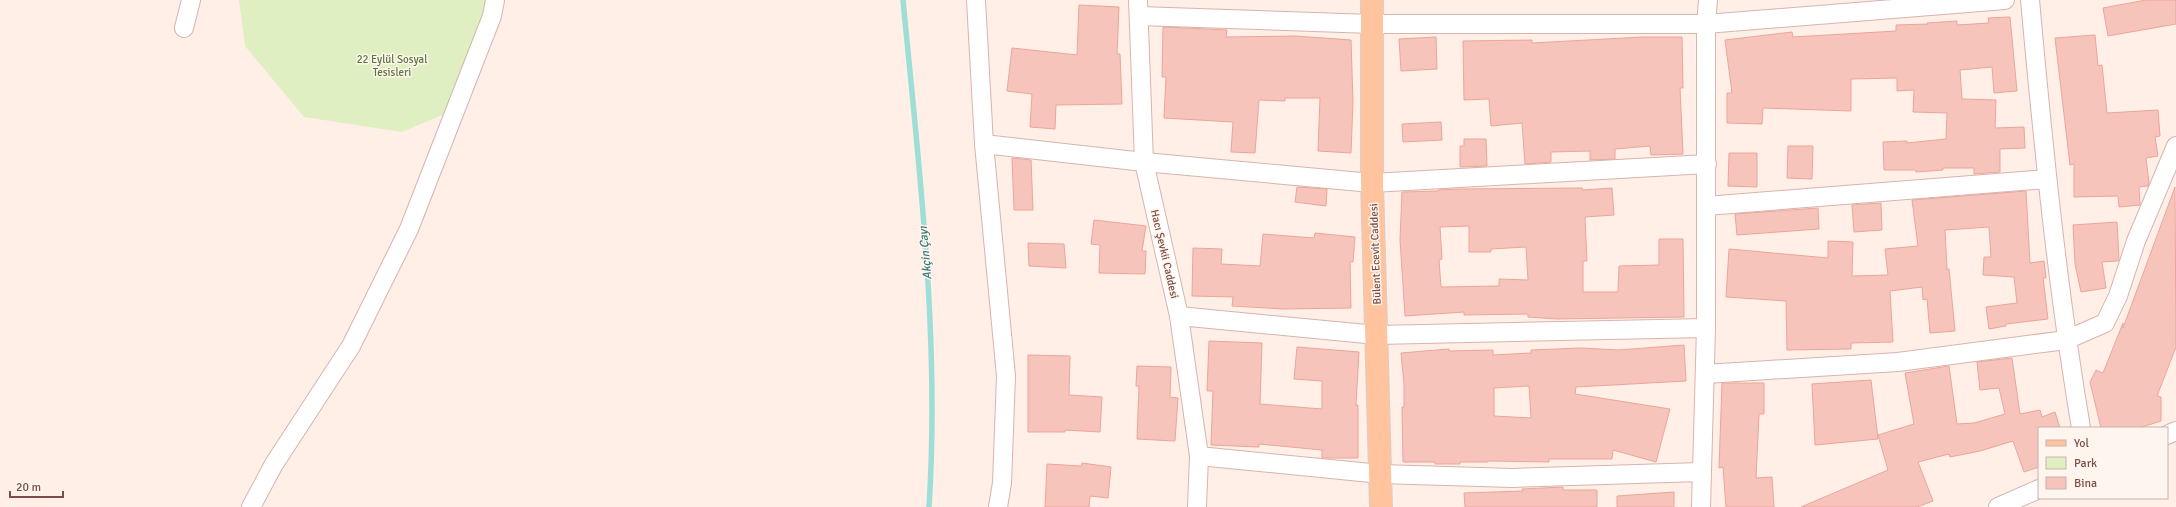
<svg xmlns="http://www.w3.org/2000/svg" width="2176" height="507" font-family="Signika,sans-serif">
  <rect width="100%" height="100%" fill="#ffefe6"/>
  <!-- green -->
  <polygon fill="#dfefc2" points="239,0 489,0 456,109 402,132 304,117 245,46"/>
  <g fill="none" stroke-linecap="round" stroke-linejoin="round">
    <!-- stream -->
    <path stroke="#9dded9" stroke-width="5.5" d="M903,0c16,168 37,338 26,507"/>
  </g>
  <!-- building -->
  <g fill="#f7c4bb" stroke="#eca599" fill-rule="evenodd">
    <polygon points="2146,0 2176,0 2176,24 2108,36 2103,8"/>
    <polygon points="1079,5 1119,7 1117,54 1120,54 1122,104 1056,105 1055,129 1030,127 1032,94 1007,91 1012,48 1077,55"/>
    <polygon points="2010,17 2017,91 1994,93 1992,67 1960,70 1962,99 1996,100 1995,128 2024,127 2025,148 2000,149 2000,172 1974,174 1974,168 1943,168 1943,170 1916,172 1915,170 1884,170 1883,142 1907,141 1907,143 1946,139 1947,113 1913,112 1914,90 1897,91 1897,78 1851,79 1851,111 1763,108 1762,124 1727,123 1727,93 1732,93 1725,40 1792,32 1793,37 1896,31 1896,25 1928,24 1927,23 1957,21 1957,25 1989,23 1988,18"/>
    <polygon points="1163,27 1227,30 1226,37 1295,36 1351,40 1353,102 1351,153 1318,151 1320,98 1285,98 1285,101 1259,100 1255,153 1231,152 1233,122 1164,118 1166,77 1162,77"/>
    <polygon points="2095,35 2098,66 2102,65 2107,113 2158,110 2160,136 2155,137 2158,156 2146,158 2149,183 2148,186 2139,187 2140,205 2119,207 2118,196 2074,197 2074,164 2070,165 2055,38"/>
    <polygon points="1436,37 1437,69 1401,71 1399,39"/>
    <polygon points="1643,37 1682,37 1683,88 1680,88 1683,154 1651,155 1650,146 1615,149 1615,159 1590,160 1590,151 1551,152 1551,162 1525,164 1522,123 1491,126 1489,99 1464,100 1463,41 1532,40 1532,43"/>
    <polygon points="1441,122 1442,140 1403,142 1402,124"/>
    <polygon points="1464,139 1486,139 1487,166 1460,167 1460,146 1464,146"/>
    <polygon points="1788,146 1813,146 1812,179 1787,178"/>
    <polygon points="1729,153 1757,153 1757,187 1728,186"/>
    <polygon points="1012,158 1031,160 1033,210 1014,210"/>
    <polygon points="1297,187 1327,189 1326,206 1295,202"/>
    <polygon points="2175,187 2176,347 2157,396 2161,397 2161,421 2139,428 2101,428 2090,382 2096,370 2103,373 2123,323 2123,328"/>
    <path d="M1582,188l1,2 29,-2 2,27 -29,2 2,44h-4v31h35l1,-26 40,-1v-26h24l1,78 -127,2 -29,-2v-3l-64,1v-3l-59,4 -5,-76 2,-48 36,-1v-1l21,-1zM1469,226v26h22v-3l35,-2 2,33 -29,-1v7l-58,1 -2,-27 3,-1 -2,-32z"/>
    <polygon points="2026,191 2030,263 2044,261 2046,278 2043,278 2048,319 2006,324 2006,326 1989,329 1986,307 2017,303 2014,277 1983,275 1984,257 1991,257 1989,227 1945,230 1947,269 1949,269 1955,331 1930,333 1927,299 1923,300 1922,287 1890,291 1893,342 1851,343 1851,349 1787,350 1786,301 1726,297 1729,249 1828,258 1828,241 1853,242 1852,276 1888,275 1885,249 1918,246 1912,200"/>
    <polygon points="1881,203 1882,230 1854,232 1852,205"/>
    <polygon points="1818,208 1819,229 1737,235 1735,214"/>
    <polygon points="1094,220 1146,226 1142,251 1146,251 1145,274 1099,273 1100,245 1091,244"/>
    <polygon points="2117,222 2119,260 2118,261 2102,262 2106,288 2081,292 2075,264 2073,225"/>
    <polygon points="1315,233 1355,237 1353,262 1350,262 1351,308 1284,309 1232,306 1233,297 1192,296 1193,248 1222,249 1221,264 1260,266 1263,234 1314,238"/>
    <polygon points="1028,243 1064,244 1066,268 1029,266"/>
    <polygon points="1209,341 1262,343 1260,404 1322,409 1322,381 1294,379 1297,347 1359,352 1356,405 1358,405 1358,458 1322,458 1322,450 1259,444 1259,447 1211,445 1213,391 1207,391"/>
    <path d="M1684,345l2,36 -110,6 -1,7 95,15 -14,53 -43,-12 -1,9h-63v3l-61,-1v1h-28v2h-25v-2h-32l-1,-55h2v-23l-3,-31 48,-4v2l44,-1v5l38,-2v-3l50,-2 38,2zM1529,386l2,32 -37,-2v-28z"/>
    <polygon points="1028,355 1070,356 1069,395 1102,397 1100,432 1065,430 1065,432 1028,432"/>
    <polygon points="2012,358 2020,414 2040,410 2042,417 2055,412 2060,428 2039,428 2039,467 2024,472 2013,441 1980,451 1950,457 1949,454 1918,462 1933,501 1917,507 1801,507 1888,470 1878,435 1914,424 1905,373 1949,366 1957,424 1974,423 2005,414 1999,388 1980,390 1977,362"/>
    <polygon points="1137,366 1171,367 1170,397 1178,398 1175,441 1137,439 1139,386 1136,386"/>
    <polygon points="1871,380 1878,439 1815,445 1812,384"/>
    <polygon points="1722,383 1764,383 1764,414 1759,414 1756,478 1772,477 1774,507 1726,507 1723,467 1719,468"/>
    <polygon points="1082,463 1111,467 1108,498 1090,496 1089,507 1045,507 1047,464 1081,466"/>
    <polygon points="1563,487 1563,490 1597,490 1597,507 1465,507 1464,493 1523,491 1522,489"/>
    <polygon points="1674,492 1674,507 1617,507 1617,496"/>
  </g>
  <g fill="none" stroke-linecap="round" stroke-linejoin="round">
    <defs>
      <g id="minor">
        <polyline points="976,0 984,144 1006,376 1002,483 998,507"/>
        <polyline points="1138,0 1144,162 1179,316 1199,456 1197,507"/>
        <path d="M2030,0c13,143 27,286 51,428"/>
        <polyline points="1139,16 1372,24 1706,24 2005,0"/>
        <polyline points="184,28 191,0"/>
        <polyline points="984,144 1144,162 1372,183 1707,164"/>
        <polyline points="1706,206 2047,179"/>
        <polyline points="1179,316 1377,335 1706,328"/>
        <polyline points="1705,374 1898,362 2066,340 2105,323 2118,296 2136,241 2176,146"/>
        <polyline points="2167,435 2176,431"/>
        <polyline points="1199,456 1381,474 1512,478 1701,472"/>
        <polyline points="251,507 274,464 351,346 409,229 492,16 495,0"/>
        <polyline points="1701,507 1706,328 1706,24 1708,0"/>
        <polyline points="1998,507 2039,489"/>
      </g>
      <polyline id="major" points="1372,0 1372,183 1381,507"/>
    </defs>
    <!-- minor casing -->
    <use href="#minor" stroke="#d5b5ad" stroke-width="20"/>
    <!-- major casing -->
    <use href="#major" stroke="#dacdcb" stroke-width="24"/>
    <!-- minor -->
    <use href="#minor" stroke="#fff" stroke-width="18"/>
    <!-- major -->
    <use href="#major" stroke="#ffc39d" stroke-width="22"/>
  </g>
  <g text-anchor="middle" stroke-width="3" stroke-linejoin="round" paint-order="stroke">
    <!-- park labels -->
    <g font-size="11" fill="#597738" stroke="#fff5ef">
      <text x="392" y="63">22 Eylül Sosyal<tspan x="392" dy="13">Tesisleri</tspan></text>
    </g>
    <!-- street labels -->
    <g font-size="11" fill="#7c4d47" stroke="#fff5ef">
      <text transform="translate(1165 254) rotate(77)" y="4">Hacı Şevkii Caddesi</text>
      <text transform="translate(1375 254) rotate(-92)" y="4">Bülent Ecevit Caddesi</text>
    </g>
    <!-- water labels -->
    <g font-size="12" font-style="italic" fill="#367b76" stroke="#fff5ef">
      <text transform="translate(925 253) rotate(-95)" y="4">Akçin Çayı</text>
    </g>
  </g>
  <!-- legend -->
  <rect x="2038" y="427" width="130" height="72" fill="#fff5ef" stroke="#cbb2ac"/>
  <rect x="2046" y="440" width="20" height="6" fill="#ffc39d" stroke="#cbb2ac"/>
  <text x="2074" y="447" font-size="12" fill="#7c4d47">Yol</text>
  <rect x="2046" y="457" width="20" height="12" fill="#dfefc2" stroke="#cbb2ac"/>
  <text x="2074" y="467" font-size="12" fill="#7c4d47">Park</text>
  <rect x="2046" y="477" width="20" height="12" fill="#f7c4bb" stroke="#cbb2ac"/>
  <text x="2074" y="487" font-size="12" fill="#7c4d47">Bina</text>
  <!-- scale -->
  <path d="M10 491v6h53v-6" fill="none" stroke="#7c4d47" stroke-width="2"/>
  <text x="16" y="491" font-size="12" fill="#7c4d47" stroke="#fff5ef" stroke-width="3" paint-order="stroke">20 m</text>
</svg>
